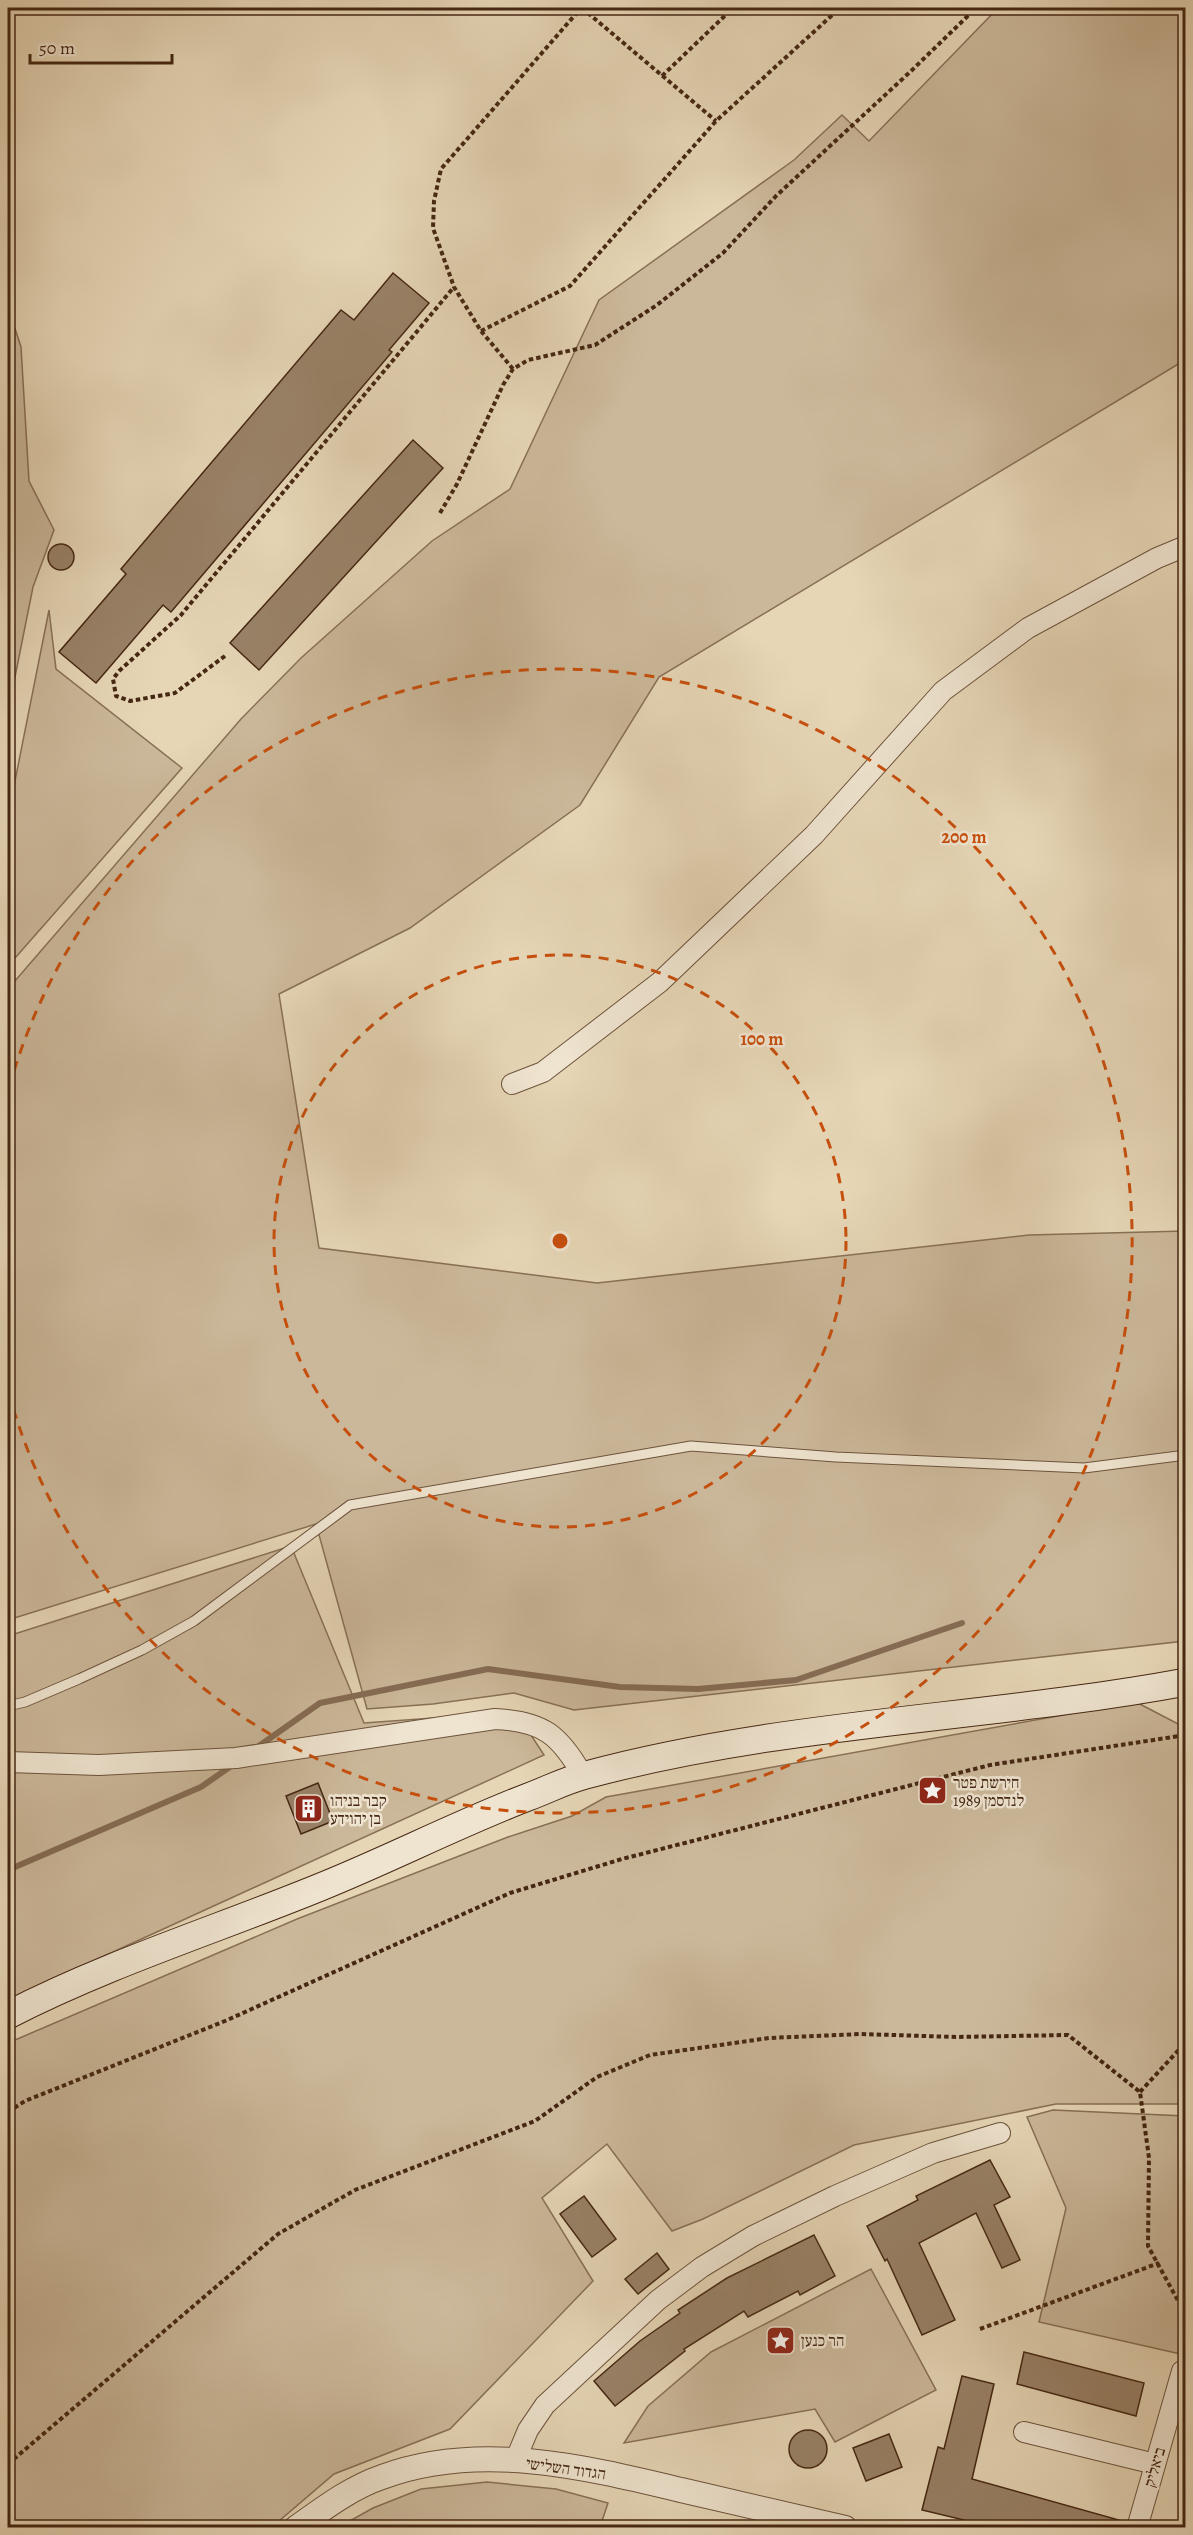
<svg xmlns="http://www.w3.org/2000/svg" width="1193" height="2535" font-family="Alegreya,'Frank Ruhl Libre',serif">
  <rect width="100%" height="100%" fill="#e6d6b6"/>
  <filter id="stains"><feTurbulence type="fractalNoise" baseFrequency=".00333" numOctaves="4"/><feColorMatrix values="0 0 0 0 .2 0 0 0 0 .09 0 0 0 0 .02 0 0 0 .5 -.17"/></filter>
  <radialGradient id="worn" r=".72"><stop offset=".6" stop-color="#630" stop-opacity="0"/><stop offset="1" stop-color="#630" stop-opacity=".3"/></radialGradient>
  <!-- green -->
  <g fill="#cbb89a" stroke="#887056" stroke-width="1.5">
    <polygon points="998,8 1185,8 1185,360 659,677 580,805 410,928 279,994 319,1248 597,1283 1029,1235 1185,1231 1185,1641 574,1710 514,1693 433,1704 367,1709 316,1524 8,1620 8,989 241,719 301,658 432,541 510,489 599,300 794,160 842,115 869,141"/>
    <polygon points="8,307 21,347 29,481 54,530 33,587 8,712"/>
    <polygon points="49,610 56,669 182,768 8,966 8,793 14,786"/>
    <polygon points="291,1546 364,1723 516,1712 544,1755 8,2000 8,1636"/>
    <polygon points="1136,1702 1182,1726 1186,1748 1185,2104 1056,2104 854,2145 703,2219 672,2231 607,2144 542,2198 593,2281 450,2429 334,2474 272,2527 8,2527 8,2043 297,1919 508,1837 572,1816 606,1797"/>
    <polygon points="1053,2110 1185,2116 1185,2355 1039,2322 1066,2208 1027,2117"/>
    <polygon points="871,2269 936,2390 835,2442 815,2409 624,2443 648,2406 711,2352"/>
    <polygon points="487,2482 556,2489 608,2503 600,2527 339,2527 373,2508 421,2489"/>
  </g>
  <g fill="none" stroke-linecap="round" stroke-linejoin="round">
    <!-- stream -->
    <g stroke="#856c54" stroke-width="6">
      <polyline points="256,1748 320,1703 488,1669 620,1687 698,1689 796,1680 962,1623"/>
      <polyline points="8,1870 201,1787 234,1764"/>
    </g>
  </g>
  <!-- building -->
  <g fill="#998268" stroke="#452713" stroke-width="1.5">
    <polygon points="393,273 429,303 389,350 392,352 171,612 163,605 96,683 59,652 126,574 121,569 341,310 354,320"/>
    <polygon points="413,440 443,468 259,670 230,643"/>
    <circle cx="61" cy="557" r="13"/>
    <polygon points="318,1783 333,1821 301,1834 286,1796"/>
    <polygon points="990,2160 1010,2197 994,2205 1020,2260 1002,2268 976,2213 919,2243 955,2320 922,2335 887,2259 885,2261 867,2226 918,2200 916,2196"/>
    <polygon points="584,2196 616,2239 592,2257 560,2214"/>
    <polygon points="814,2235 835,2276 800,2295 798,2291 748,2317 744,2311 684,2349 685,2351 615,2406 594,2381 640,2341 680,2313 678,2310 727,2278"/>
    <polygon points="657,2253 669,2269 638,2294 625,2279"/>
    <polygon points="1024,2352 1144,2383 1136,2416 1017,2384"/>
    <polygon points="962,2376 994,2384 972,2479 1126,2522 1125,2528 985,2528 985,2525 922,2510 938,2447 944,2449"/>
    <circle cx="808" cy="2449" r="19"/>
    <polygon points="889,2434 902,2467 866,2481 853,2448"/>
  </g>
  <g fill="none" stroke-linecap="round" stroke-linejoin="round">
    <defs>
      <polyline id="service" points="8,1706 25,1702 79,1679 142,1650 194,1621 350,1505 691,1446 836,1457 1084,1468 1186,1455"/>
      <g id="minor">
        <polyline points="512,1084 543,1072 660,982 814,835 943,691 1028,628 1157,558 1186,546"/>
        <path d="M8,1762l91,3 137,-7 259,-39c48,2 65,16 88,57"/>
        <polyline points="1024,2432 1155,2464"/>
        <polyline points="515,2461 528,2430 545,2405 658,2300 702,2267 753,2236 835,2196 933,2153 1000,2133"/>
        <polyline points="1137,2528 1182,2371"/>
      </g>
      <path id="tertiary" d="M296,2528c27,-19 54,-40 86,-51 97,-36 203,-10 299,13 55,13 110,26 164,38"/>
      <path id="secondary" d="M8,2015c101,-52 210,-86 315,-129 69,-28 135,-62 205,-89 19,-7 38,-17 58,-22 196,-53 401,-56 600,-93"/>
    </defs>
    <!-- service casing -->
    <use href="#service" stroke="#6d533c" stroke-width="11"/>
    <!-- minor casing -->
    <use href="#minor" stroke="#6d533c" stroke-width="22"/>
    <!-- tertiary casing -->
    <use href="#tertiary" stroke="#6d533c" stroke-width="26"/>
    <!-- secondary casing -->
    <use href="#secondary" stroke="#452713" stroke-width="29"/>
    <!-- path -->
    <g stroke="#452713" stroke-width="4" stroke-dasharray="4.5 3" stroke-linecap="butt">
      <polyline points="582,8 716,121"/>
      <polyline points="662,76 733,8"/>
      <polyline points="481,331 570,286 716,121 840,8"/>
      <polyline points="513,369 481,331 454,287 433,228 434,201 441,169 581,8"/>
      <polyline points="440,513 457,484 503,385 513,369 528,360 595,345 657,305 723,253 776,196 910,72 976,8"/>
      <polyline points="225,656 175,693 130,701 116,696 113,679 119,671 181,615 454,287"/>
      <polyline points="1140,2092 1186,2042"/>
      <polyline points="8,2112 25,2101 225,2021 510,1893 622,1859 990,1765 1186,1735"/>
      <polyline points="980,2329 1159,2263"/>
      <polyline points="8,2464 278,2234 355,2190 535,2121 597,2077 650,2055 769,2038 861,2034 956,2037 1068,2035 1140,2092 1149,2158 1148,2246 1182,2308 1183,2352"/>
    </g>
    <!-- service -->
    <use href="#service" stroke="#efe4d0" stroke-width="9"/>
    <!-- minor -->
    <use href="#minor" stroke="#efe4d0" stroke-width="20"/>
    <!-- tertiary -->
    <use href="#tertiary" stroke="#efe4d0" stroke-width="24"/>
    <!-- secondary -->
    <use href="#secondary" stroke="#efe4d0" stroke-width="27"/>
  </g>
  <!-- distance rings -->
  <g fill="none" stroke="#c74f0d" stroke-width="3" stroke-dasharray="10 8">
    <circle cx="560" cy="1241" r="286"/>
    <path d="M9 1088A572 572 0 1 1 9 1394"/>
  </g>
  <!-- icons -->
  <defs>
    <symbol id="sight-square" viewBox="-11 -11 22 22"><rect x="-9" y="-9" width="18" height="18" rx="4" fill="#8f2418" stroke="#efe4d0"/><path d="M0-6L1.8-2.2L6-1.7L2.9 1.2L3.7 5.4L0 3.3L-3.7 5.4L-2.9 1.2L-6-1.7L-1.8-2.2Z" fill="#fff"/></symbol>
    <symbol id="building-square" viewBox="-11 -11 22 22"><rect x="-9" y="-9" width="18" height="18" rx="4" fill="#8f2418" stroke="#efe4d0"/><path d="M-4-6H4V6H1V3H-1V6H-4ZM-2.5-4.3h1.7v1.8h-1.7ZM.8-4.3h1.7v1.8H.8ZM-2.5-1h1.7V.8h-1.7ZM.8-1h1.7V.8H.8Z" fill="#fff"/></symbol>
  </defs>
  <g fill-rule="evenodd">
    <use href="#sight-square" x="916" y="1774" width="33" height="33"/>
    <use href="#building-square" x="292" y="1792" width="33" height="33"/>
    <use href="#sight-square" x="764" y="2324" width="33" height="33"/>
  </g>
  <g text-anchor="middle" stroke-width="5" stroke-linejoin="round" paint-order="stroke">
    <!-- poi labels -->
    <g font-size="16" fill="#452713" stroke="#efe4d0" text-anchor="start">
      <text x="953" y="1788">חירשת פטר<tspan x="953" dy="18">לנדסמן 1989</tspan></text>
      <text x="330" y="1806">קבר בניהו<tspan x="330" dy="18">בן יהוידע</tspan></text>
      <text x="801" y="2346">הר כנען</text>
    </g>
    <!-- street labels -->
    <g font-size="16" fill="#452713" stroke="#efe4d0">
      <text transform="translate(1154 2467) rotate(-74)" y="6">ביאליק</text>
      <text transform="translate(566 2468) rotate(8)" y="6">הגדוד השלישי</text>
    </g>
  </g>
  <circle cx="560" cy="1241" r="9" fill="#c74f0d" stroke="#efe4d0" stroke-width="3"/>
  <g font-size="18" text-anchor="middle" font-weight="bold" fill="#c74f0d" stroke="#efe4d0" stroke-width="5" stroke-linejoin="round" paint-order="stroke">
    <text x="964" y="843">200 m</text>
    <text x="762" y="1045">100 m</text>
  </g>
  <!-- margin -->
  <rect width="1193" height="2535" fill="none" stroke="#e6d6b6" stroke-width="30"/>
  <rect x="9" y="9" width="1175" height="2517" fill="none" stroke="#452713" stroke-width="3"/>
  <rect x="15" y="15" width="1163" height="2505" fill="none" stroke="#452713" stroke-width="1.5"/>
  <!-- scale -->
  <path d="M30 54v9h142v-9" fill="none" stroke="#452713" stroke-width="3"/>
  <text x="39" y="54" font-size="18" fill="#452713" stroke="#efe4d0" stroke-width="4.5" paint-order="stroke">50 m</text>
  <rect width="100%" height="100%" filter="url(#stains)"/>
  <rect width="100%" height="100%" fill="url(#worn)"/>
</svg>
